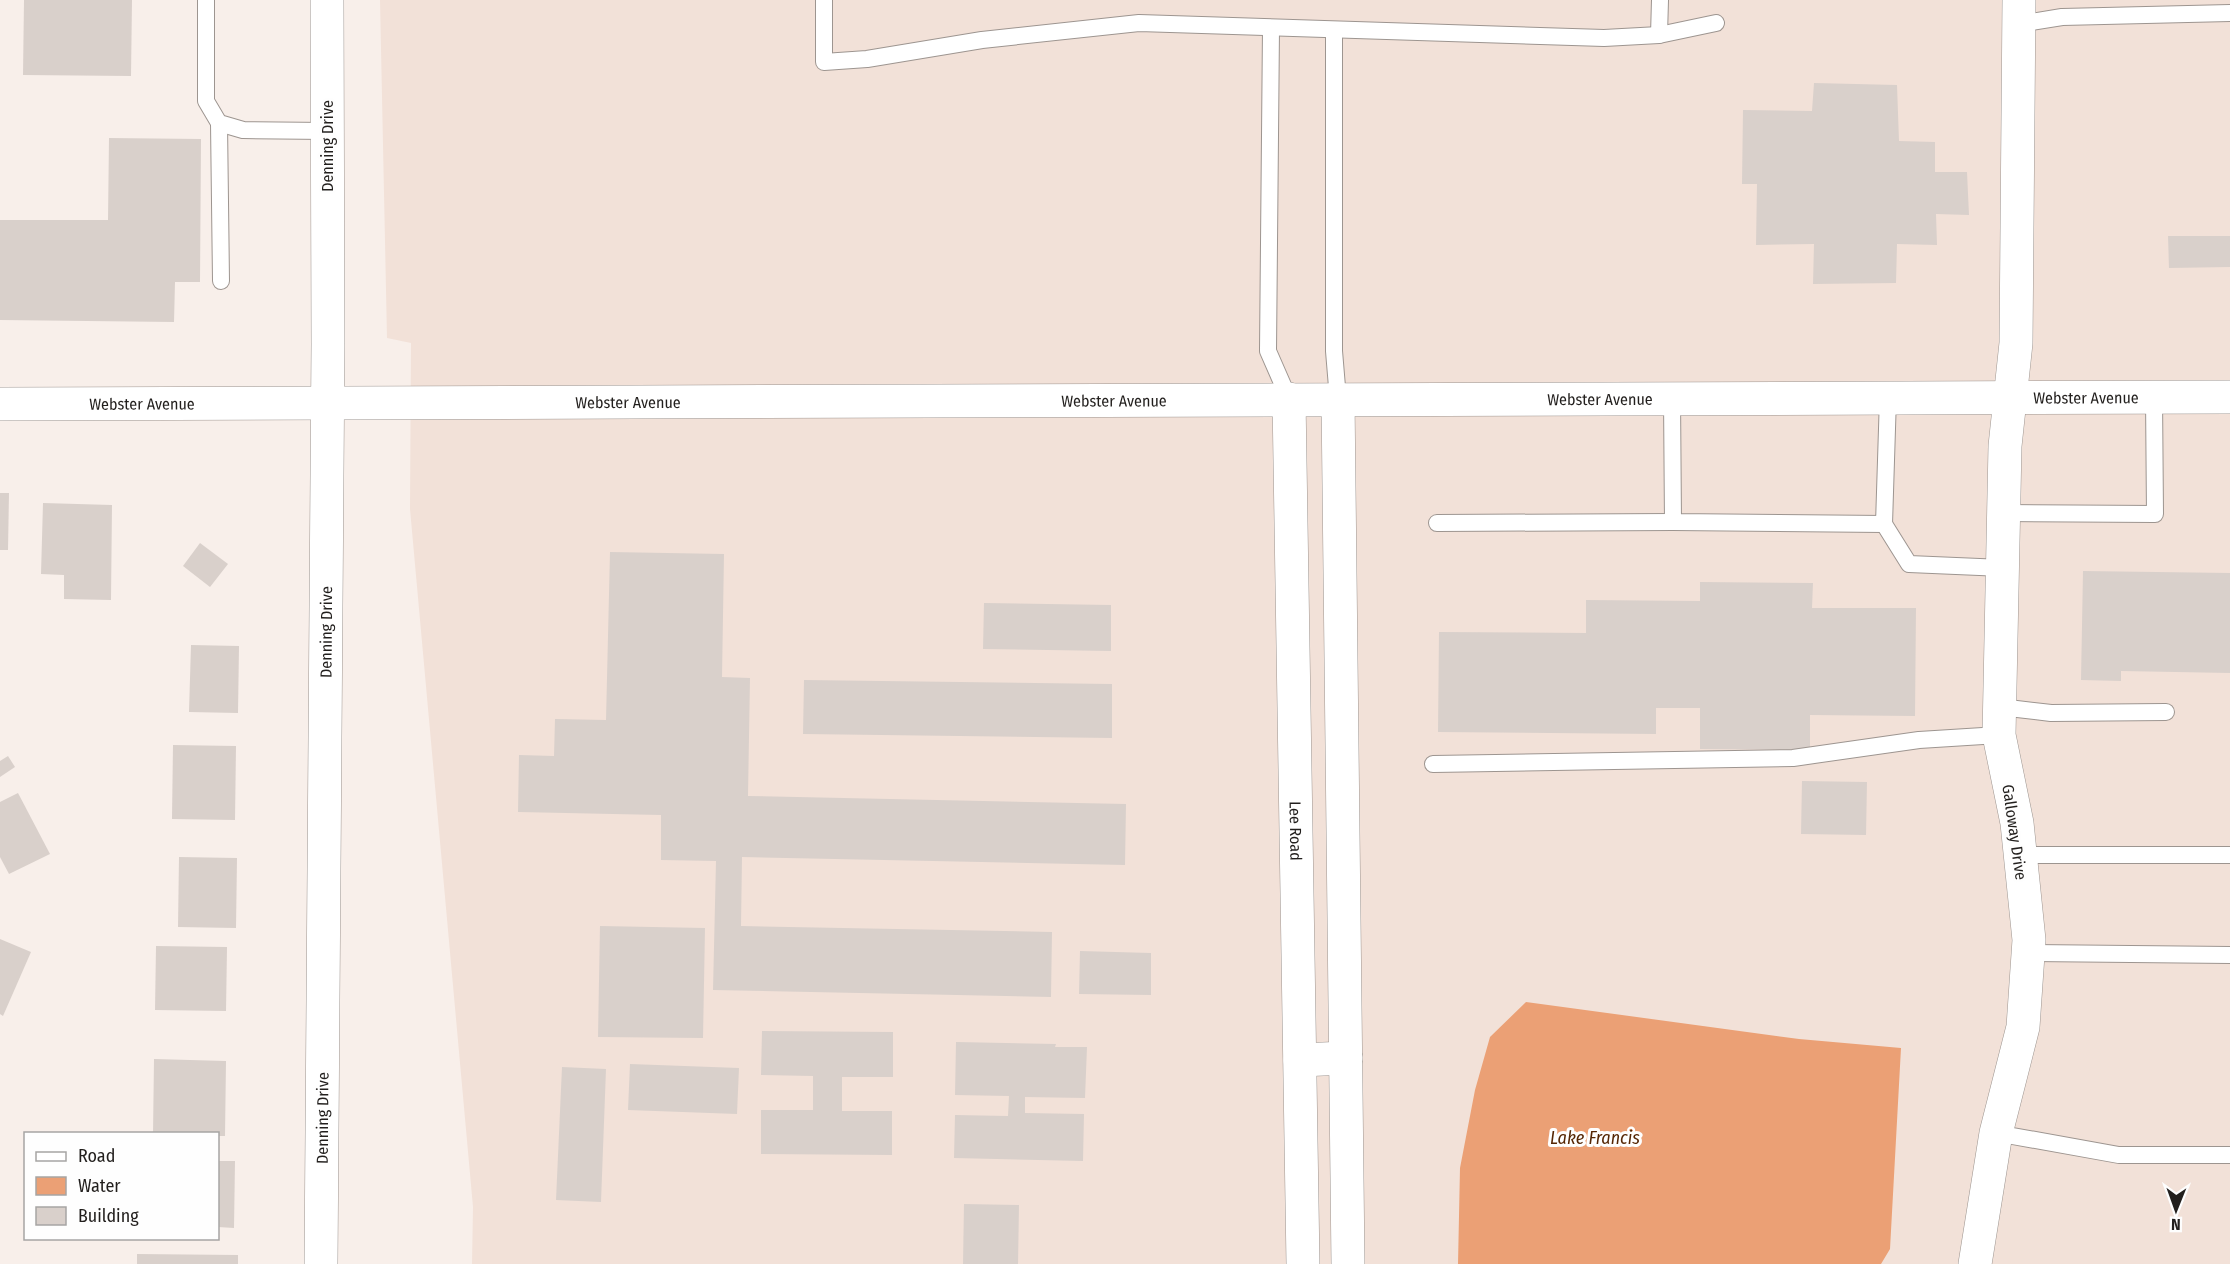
<svg xmlns="http://www.w3.org/2000/svg" width="2230" height="1264" font-family="'Fira Sans Condensed',sans-serif">
  <rect width="100%" height="100%" fill="#f8efea"/>
  <!-- built -->
  <polygon fill="#f2e1d8" points="380,0 2230,0 2230,1264 472,1264 473,1207 410,509 411,343 387,338"/>
  <!-- water -->
  <polygon fill="#eba075" points="1526,1002 1799,1039 1901,1048 1890,1249 1881,1264 1458,1264 1460,1168 1475,1090 1490,1037"/>
  <!-- building -->
  <g fill="#d9d0cb">
    <polygon points="24,0 132,0 131,76 23,75"/>
    <polygon points="1814,83 1897,85 1899,141 1935,142 1935,172 1967,172 1969,215 1936,214 1937,245 1897,244 1896,283 1813,284 1814,244 1756,245 1757,184 1742,184 1743,110 1812,111"/>
    <polygon points="109,138 201,139 200,282 175,282 174,322 0,320 0,220 108,220"/>
    <polygon points="2168,236 2230,236 2230,267 2169,268"/>
    <polygon points="0,493 9,493 8,550 0,550"/>
    <polygon points="43,503 112,505 111,600 64,599 64,575 41,574"/>
    <polygon points="200,543 228,564 210,587 183,566"/>
    <polygon points="610,552 724,554 722,677 750,678 748,796 1126,804 1125,865 742,857 741,926 1052,932 1051,997 713,990 716,861 661,860 661,815 518,812 519,755 554,756 555,719 606,720"/>
    <polygon points="2083,571 2230,573 2230,673 2121,671 2121,681 2081,680"/>
    <polygon points="1700,582 1813,583 1812,608 1916,608 1915,716 1810,715 1810,750 1700,749 1700,708 1656,708 1656,734 1438,732 1439,632 1586,633 1586,600 1700,601"/>
    <polygon points="984,603 1111,605 1111,651 983,649"/>
    <polygon points="191,645 239,646 238,713 189,712"/>
    <polygon points="804,680 1112,684 1112,738 803,734"/>
    <polygon points="173,745 236,746 235,820 172,819"/>
    <polygon points="8,756 15,767 0,777 0,761"/>
    <polygon points="1802,781 1867,782 1866,835 1801,834"/>
    <polygon points="18,793 50,854 9,874 0,857 0,802"/>
    <polygon points="179,857 237,858 236,928 178,927"/>
    <polygon points="600,926 705,928 703,1038 598,1037"/>
    <polygon points="0,939 31,952 3,1016 0,1014"/>
    <polygon points="156,946 227,947 226,1011 155,1010"/>
    <polygon points="1080,951 1151,953 1151,995 1079,994"/>
    <polygon points="762,1031 893,1032 893,1077 842,1077 842,1111 892,1111 892,1155 761,1154 761,1110 813,1110 813,1076 761,1075"/>
    <polygon points="956,1042 1056,1044 1055,1047 1087,1047 1085,1098 1025,1097 1025,1113 1084,1114 1083,1161 954,1158 955,1115 1008,1116 1009,1096 955,1095"/>
    <polygon points="154,1059 226,1061 225,1136 218,1136 218,1134 153,1134"/>
    <polygon points="630,1064 739,1068 737,1114 628,1110"/>
    <polygon points="562,1067 606,1069 601,1202 556,1200"/>
    <polygon points="218,1161 235,1161 234,1228 218,1227"/>
    <polygon points="964,1204 1019,1205 1018,1264 963,1264"/>
    <polygon points="137,1254 238,1255 238,1264 137,1264"/>
  </g>
  <g fill="none" stroke-linecap="round" stroke-linejoin="round">
    <defs>
      <g id="service">
        <polyline points="206,0 206,101 219,123 243,130 327,131"/>
        <polyline points="824,0 824,62 867,59 982,40 1139,23 1604,38 1659,35 1716,23"/>
        <polyline points="2019,24 2062,17 2230,13"/>
        <polyline points="1271,28 1268,351 1289,399"/>
        <polyline points="1334,30 1334,351 1338,399"/>
        <polyline points="1659,35 1660,0"/>
        <polyline points="219,123 221,281"/>
        <polyline points="1672,398 1673,522 1884,524 1888,397"/>
        <polyline points="2004,513 2155,514 2154,397"/>
        <polyline points="1437,523 1673,522"/>
        <polyline points="1884,524 1909,564 2003,568"/>
        <polyline points="2000,707 2051,713 2166,712"/>
        <polyline points="1433,764 1793,758 1919,740 1999,735"/>
        <polyline points="2020,855 2230,855"/>
        <polyline points="2028,953 2230,955"/>
        <polyline points="1996,1133 2119,1155 2230,1155"/>
      </g>
      <g id="minor">
        <polyline points="1300,1060 1346,1058"/>
        <polyline points="1975,1264 1996,1133 2023,1027 2029,940 2017,823 1999,735 2005,446 2016,343 2019,0"/>
      </g>
      <g id="tertiary">
        <path id="s1" d="M1289,399l14,865"/>
        <polyline points="1338,399 1348,1264"/>
        <path id="s2" d="M0,404l2230,-7"/>
        <path id="s3" d="M321,1264l7,-920 -1,-344"/>
      </g>
    </defs>
    <!-- service casing -->
    <use href="#service" stroke="#9d9590" stroke-width="18"/>
    <!-- minor casing -->
    <use href="#minor" stroke="#9d9590" stroke-width="34"/>
    <!-- tertiary casing -->
    <use href="#tertiary" stroke="#9d9590" stroke-width="34"/>
    <!-- service -->
    <use href="#service" stroke="#fff" stroke-width="16"/>
    <!-- minor -->
    <use href="#minor" stroke="#fff" stroke-width="33"/>
    <!-- tertiary -->
    <use href="#tertiary" stroke="#fff" stroke-width="33"/>
  </g>
  <g text-anchor="middle" stroke-width="6" stroke-linejoin="round" paint-order="stroke">
    <!-- street labels -->
    <g font-size="16" fill="#221f1d" stroke="#fefefe">
      <text transform="translate(327 146) rotate(-90)" y="6">Denning Drive</text>
      <text dy="6" stroke="none"><textPath href="#s2" startOffset="2086">Webster Avenue</textPath></text>
      <text dy="6" stroke="none"><textPath href="#s2" startOffset="1600">Webster Avenue</textPath></text>
      <text dy="6" stroke="none"><textPath href="#s2" startOffset="1114">Webster Avenue</textPath></text>
      <text dy="6" stroke="none"><textPath href="#s2" startOffset="628">Webster Avenue</textPath></text>
      <text dy="6" stroke="none"><textPath href="#s2" startOffset="142">Webster Avenue</textPath></text>
      <text dy="6" stroke="none"><textPath href="#s3" startOffset="632">Denning Drive</textPath></text>
      <text dy="6" stroke="none"><textPath href="#s1" startOffset="432">Lee Road</textPath></text>
      <text transform="translate(2015 832) rotate(82)" y="6">Galloway Drive</text>
      <text dy="6" stroke="none"><textPath href="#s3" startOffset="146">Denning Drive</textPath></text>
    </g>
    <!-- water labels -->
    <g font-size="18" font-style="italic" fill="#552604" stroke="#fefefe">
      <text x="1595" y="1144">Lake Francis</text>
    </g>
  </g>
  <!-- legend -->
  <rect x="24" y="1132" width="195" height="108" fill="#fefefe" stroke="#a6a5a4" stroke-width="1.5"/>
  <rect x="36" y="1152" width="30" height="9" fill="#ffffff" stroke="#a6a5a4" stroke-width="1.5"/>
  <text x="78" y="1162" font-size="18" fill="#221f1d">Road</text>
  <rect x="36" y="1177" width="30" height="18" fill="#eba075" stroke="#a6a5a4" stroke-width="1.5"/>
  <text x="78" y="1192" font-size="18" fill="#221f1d">Water</text>
  <rect x="36" y="1207" width="30" height="18" fill="#d9d0cb" stroke="#a6a5a4" stroke-width="1.5"/>
  <text x="78" y="1222" font-size="18" fill="#221f1d">Building</text>
  <!-- north arrow -->
  <g transform="translate(2176 1210) rotate(181)" stroke="#fefefe" stroke-width="4.5" paint-order="stroke">
  <path d="M0-4.5L10 22L0 15L-10 22Z" fill="#221f1d"/>
  <text y="-9" font-size="16" font-weight="bold" text-anchor="middle" fill="#221f1d">N</text>
  </g>
</svg>
